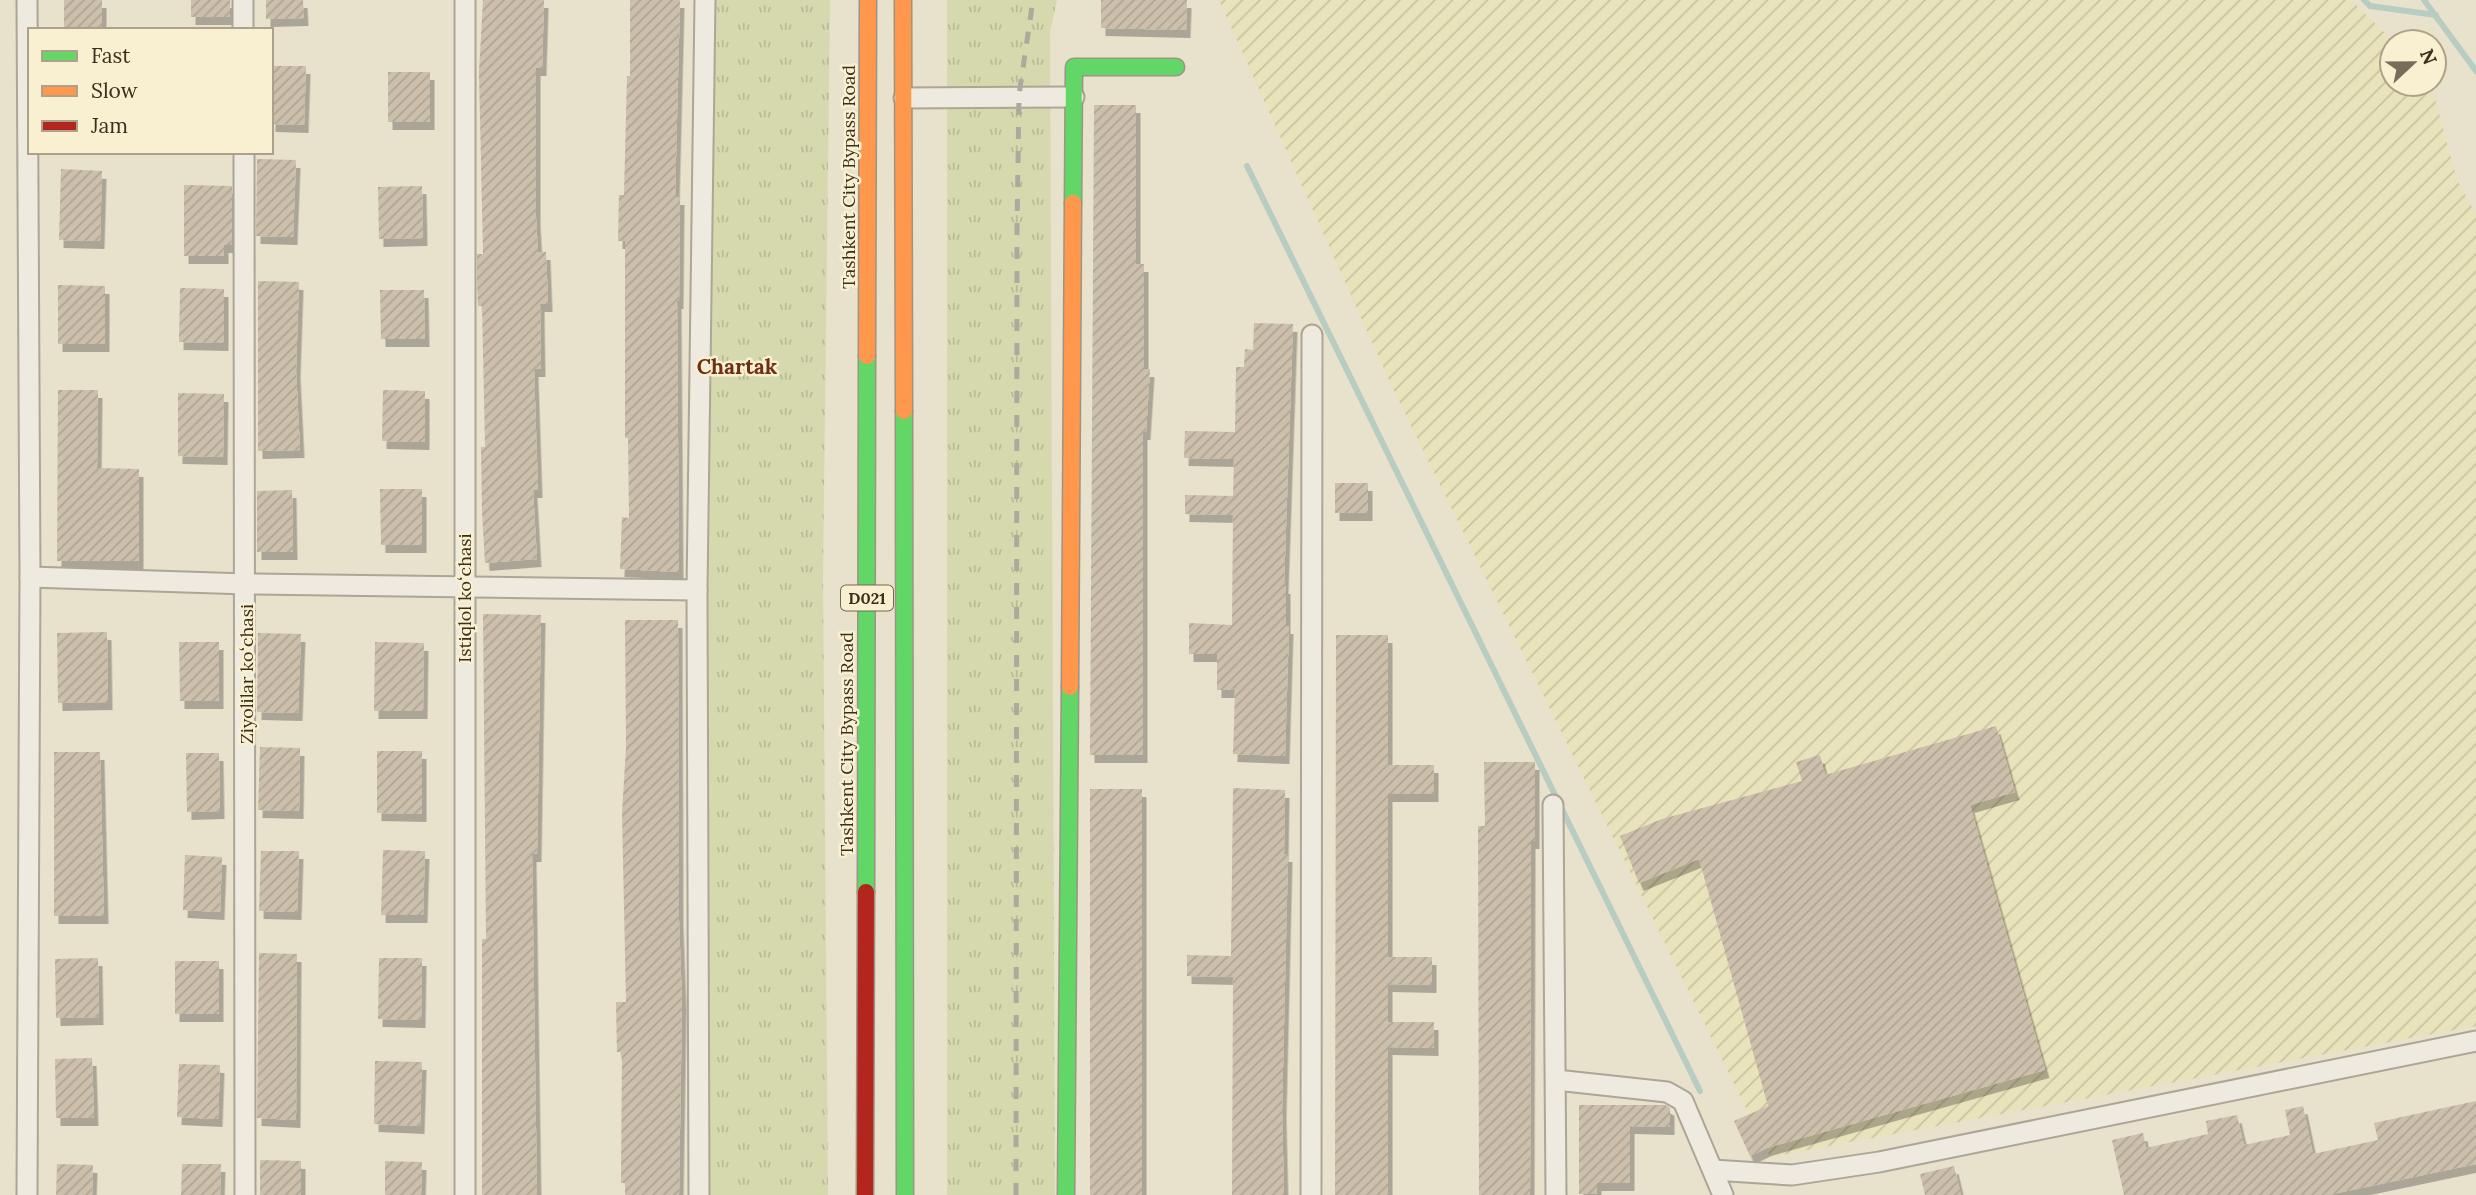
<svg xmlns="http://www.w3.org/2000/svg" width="2476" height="1195" font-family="Lora,serif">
  <defs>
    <pattern id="farmland-furrows" width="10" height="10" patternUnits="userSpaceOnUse" patternTransform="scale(1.75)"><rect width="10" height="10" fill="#e9e3bb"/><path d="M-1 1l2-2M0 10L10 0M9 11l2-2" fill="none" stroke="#c9c3a0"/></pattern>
    <pattern id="grass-tufts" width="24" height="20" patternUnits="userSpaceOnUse" patternTransform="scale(1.75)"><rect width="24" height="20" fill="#d6d9ad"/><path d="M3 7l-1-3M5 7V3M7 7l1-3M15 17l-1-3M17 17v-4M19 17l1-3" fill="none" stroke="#b9bb94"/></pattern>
    <pattern id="building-hatch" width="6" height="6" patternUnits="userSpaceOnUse" patternTransform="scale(1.75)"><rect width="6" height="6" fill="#ccbfac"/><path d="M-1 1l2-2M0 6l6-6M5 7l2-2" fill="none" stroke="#b0a493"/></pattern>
    <filter id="shadow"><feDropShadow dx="4.5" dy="8" stdDeviation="0" flood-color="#0004"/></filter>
  </defs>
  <rect width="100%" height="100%" fill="#e8e1cc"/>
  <!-- farmland -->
  <polygon fill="url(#farmland-furrows)" points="1219,0 2351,0 2394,42 2392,84 2431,84 2457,180 2476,214 2476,1026 1770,1157 1393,389"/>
  <!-- grass -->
  <g fill="url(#grass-tufts)">
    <polygon points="709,0 830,0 823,577 828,1195 708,1195"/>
    <polygon points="947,0 1057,0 1050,32 1055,1195 947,1195"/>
  </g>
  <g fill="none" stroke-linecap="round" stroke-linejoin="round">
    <!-- stream -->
    <g stroke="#b8cdc2" stroke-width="6">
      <polyline points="2364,0 2370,6 2436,15"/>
      <polyline points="2424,0 2476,71"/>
      <polyline points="1247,166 1700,1091"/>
    </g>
  </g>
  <!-- building -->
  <g fill="url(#building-hatch)" filter="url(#shadow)">
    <rect x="64" y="0" width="38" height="30"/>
    <rect x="191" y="0" width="39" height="17"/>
    <polygon points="266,0 303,0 304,18 266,19"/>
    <polygon points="483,0 544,0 542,68 536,68 536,218 538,252 546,252 548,304 540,304 541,369 534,369 538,490 533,490 537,559 485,563 482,512 481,447 485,447 482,306 478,306 477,283 477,254 483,254 479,72"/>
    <polygon points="630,0 680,0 675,197 680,197 679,301 677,301 679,572 620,569 622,517 629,518 628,438 625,438 625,241 618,241 619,195 624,195 627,76 630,76"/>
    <polygon points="1101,0 1187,0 1186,30 1101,28"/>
    <polygon points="271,66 306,66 304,125 271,124"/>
    <rect x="388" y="72" width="42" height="50"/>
    <polygon points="1094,105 1136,105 1136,264 1144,264 1144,369 1150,369 1146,432 1143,432 1143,755 1090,755"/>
    <polygon points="257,159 296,160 293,237 256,236"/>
    <polygon points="61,169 102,171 100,241 59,240"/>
    <polygon points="184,185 232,186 232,236 231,245 224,245 224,256 184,256"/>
    <polygon points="422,186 423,238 379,239 378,187"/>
    <polygon points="258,281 299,282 296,370 300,450 258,451"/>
    <polygon points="58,285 105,286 105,344 58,344"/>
    <polygon points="180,288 224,289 224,343 179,342"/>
    <polygon points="380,290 424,290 425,339 381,339"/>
    <polygon points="1254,323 1293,324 1284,586 1286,586 1286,626 1289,626 1285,756 1233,754 1235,690 1217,690 1217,654 1189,654 1189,623 1232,625 1233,515 1185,514 1185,495 1233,496 1234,459 1184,458 1185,431 1235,432 1236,367 1244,367 1245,349 1253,350"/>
    <polygon points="58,390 98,390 97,468 139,469 139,561 57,561"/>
    <polygon points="383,390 425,391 425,442 382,441"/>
    <polygon points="178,393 224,394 223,457 178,456"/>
    <rect x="1335" y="483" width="33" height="30"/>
    <polygon points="380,489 422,489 422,545 381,545"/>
    <polygon points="292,490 293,552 257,552 257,491"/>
    <polygon points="483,614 541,615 537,854 532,854 537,1195 482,1195 482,939 486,939"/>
    <polygon points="625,620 678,620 679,920 682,1002 679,1195 625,1195 625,1183 621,1183 622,1052 617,1052 616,1002 626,1002 622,813 626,748"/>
    <polygon points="107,632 108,702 58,703 57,633"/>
    <polygon points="258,633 301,634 298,713 257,712"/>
    <polygon points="1336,635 1388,635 1388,765 1434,765 1434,794 1388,794 1388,957 1432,957 1432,985 1388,984 1388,1022 1434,1022 1434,1048 1388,1047 1388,1195 1335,1195"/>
    <polygon points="179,642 219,642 219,701 180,701"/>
    <polygon points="375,642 424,643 423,711 374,711"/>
    <polygon points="1996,726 2015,792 1970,805 2045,1070 1767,1148 1750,1156 1734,1121 1768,1106 1699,859 1639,883 1620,836 1662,819 1802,781 1796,762 1820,755 1825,775"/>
    <polygon points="260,747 300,748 299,811 258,810"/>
    <polygon points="377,751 422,751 422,814 377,813"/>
    <polygon points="54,752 100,752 104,916 54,916"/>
    <polygon points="186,753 219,753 220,811 187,812"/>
    <polygon points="1484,762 1535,762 1535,841 1531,841 1530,1195 1479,1195 1478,826 1485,826"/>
    <polygon points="1233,788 1285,790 1284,854 1288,854 1282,1111 1284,1195 1232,1195 1233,977 1187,976 1187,955 1231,956"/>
    <rect x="1090" y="789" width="52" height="406"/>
    <polygon points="383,850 425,851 423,915 381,915"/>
    <polygon points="261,851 299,851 297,912 259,911"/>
    <polygon points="185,855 222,857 220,912 183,910"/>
    <polygon points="259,953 297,954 296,1120 257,1118"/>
    <polygon points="98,958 99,1017 56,1018 55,959"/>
    <polygon points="379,958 422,958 421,1020 378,1019"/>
    <rect x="175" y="961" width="44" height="53"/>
    <polygon points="92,1058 94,1118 56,1118 55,1059"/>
    <polygon points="375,1061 422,1062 420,1126 374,1124"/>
    <polygon points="179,1064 220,1065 218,1119 177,1117"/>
    <polygon points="2476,1101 2476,1164 2328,1195 2124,1195 2112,1140 2143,1133 2146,1148 2208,1134 2206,1121 2237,1115 2244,1145 2290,1135 2285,1110 2303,1106 2313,1154 2378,1140 2374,1123"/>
    <polygon points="1579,1105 1665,1105 1670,1108 1670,1127 1630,1126 1630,1183 1597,1183 1597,1194 1579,1194"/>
    <polygon points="260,1160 301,1161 301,1195 260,1195"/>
    <polygon points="385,1161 422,1162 421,1195 385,1195"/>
    <polygon points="57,1164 93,1165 92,1195 56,1195"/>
    <polygon points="182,1164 221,1164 220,1195 181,1195"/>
    <polygon points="1954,1166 1961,1195 1925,1195 1920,1174"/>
  </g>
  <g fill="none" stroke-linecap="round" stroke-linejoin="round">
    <defs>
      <g id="street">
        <polyline points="243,0 243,30"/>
        <polyline points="904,98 1074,97"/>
        <polyline points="244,152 245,1195"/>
        <polyline points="30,577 247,584 697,590"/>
        <polyline points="1553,805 1556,1195"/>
        <polyline points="1556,1080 1667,1092 1683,1101 1723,1195"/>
        <polyline points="1713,1170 1792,1175 1879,1162 2476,1041"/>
        <polyline points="27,1195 30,577 27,0"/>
        <polyline points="465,1195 465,0"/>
        <polyline points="699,1195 697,590 705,0"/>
        <polyline points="1311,1195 1312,335"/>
      </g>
      <g id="fast">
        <polyline points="1073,203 1074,67 1176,67"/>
        <polyline points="904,411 905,1195"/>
        <polyline points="866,892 867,356"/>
        <polyline points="1066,1195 1070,687"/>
      </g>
      <g id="slow">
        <polyline points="903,0 904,411"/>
        <polyline points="867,356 868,0"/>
        <polyline points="1070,687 1073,203"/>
      </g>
      <polyline id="jam" points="865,1195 866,892"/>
    </defs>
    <!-- street casing -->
    <use href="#street" stroke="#ada595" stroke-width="23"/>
    <!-- fast casing -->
    <use href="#fast" stroke="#9c9585" stroke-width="19"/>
    <!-- slow casing -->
    <use href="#slow" stroke="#9c9585" stroke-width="19"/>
    <!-- jam casing -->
    <use href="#jam" stroke="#9c9585" stroke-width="19"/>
    <!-- street -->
    <use href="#street" stroke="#eeeadf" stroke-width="19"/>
    <!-- fast -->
    <use href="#fast" stroke="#63d668" stroke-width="16"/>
    <!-- slow -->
    <use href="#slow" stroke="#ff974d" stroke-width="16"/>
    <!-- jam -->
    <use href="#jam" stroke="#b3261e" stroke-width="16"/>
    <!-- rail -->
    <polyline stroke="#ada99f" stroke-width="5" stroke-dasharray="12 12" stroke-linecap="butt" points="1016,1195 1017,230 1019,95 1033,0"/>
  </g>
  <g text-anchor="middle" stroke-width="5" stroke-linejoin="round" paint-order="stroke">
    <!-- shield labels -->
    <rect fill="#f9f0d1" stroke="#756852" stroke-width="2" x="841" y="585.5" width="52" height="25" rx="5"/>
    <g font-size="16" font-weight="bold" fill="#3c2e1c">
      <text x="867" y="604">D021</text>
    </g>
    <!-- street labels -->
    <g font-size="18" fill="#3c2e1c" stroke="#f9f0d1">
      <text transform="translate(849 177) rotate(-90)" y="6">Tashkent City Bypass Road</text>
      <text transform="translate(465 598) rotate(-90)" y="6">Istiqlol koʻchasi</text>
      <text transform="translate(247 674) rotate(-90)" y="6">Ziyolilar koʻchasi</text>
      <text transform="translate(847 744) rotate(-90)" y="6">Tashkent City Bypass Road</text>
    </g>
    <!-- quarter labels -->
    <g font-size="21" font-weight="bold" fill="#6e2f16" stroke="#f9f0d1">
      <text x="737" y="374">Chartak</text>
    </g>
  </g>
  <!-- legend -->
  <rect x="28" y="28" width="245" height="126" fill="#f9f0d1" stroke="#ada289" stroke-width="2"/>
  <rect x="42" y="51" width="35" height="10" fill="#63d668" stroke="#ada289" stroke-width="2"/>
  <text x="91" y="63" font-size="21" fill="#3c2e1c">Fast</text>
  <rect x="42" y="86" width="35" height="10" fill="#ff974d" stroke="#ada289" stroke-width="2"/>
  <text x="91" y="98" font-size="21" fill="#3c2e1c">Slow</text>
  <rect x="42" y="121" width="35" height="10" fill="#b3261e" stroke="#ada289" stroke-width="2"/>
  <text x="91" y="133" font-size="21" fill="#3c2e1c">Jam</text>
  <!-- north arrow -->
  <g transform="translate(2413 63) rotate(68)"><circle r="33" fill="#f9f0d1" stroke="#ada289" stroke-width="2"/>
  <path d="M0-5L12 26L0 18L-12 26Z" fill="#786d5a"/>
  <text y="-10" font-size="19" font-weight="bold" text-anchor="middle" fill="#3c2e1c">N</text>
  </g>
</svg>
